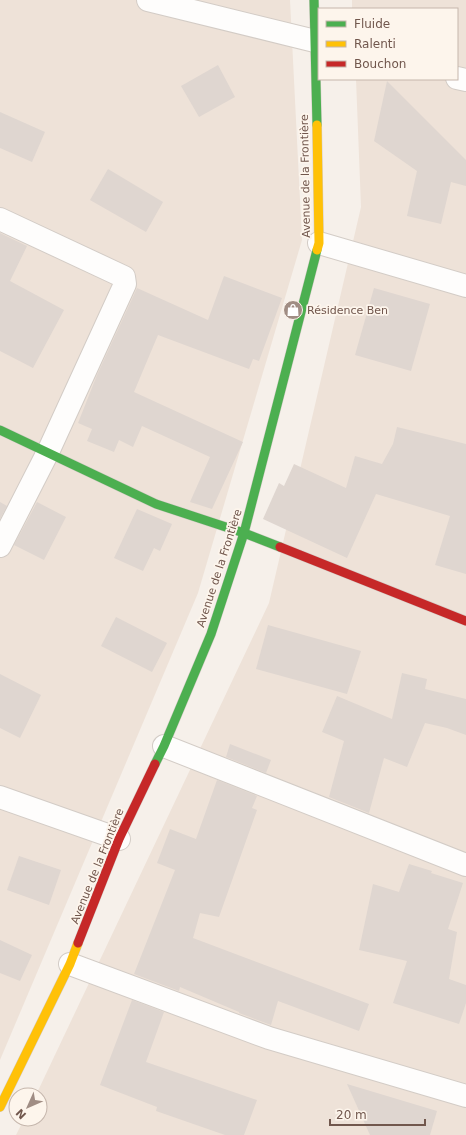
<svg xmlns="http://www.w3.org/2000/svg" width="466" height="1135" font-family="'DejaVu Sans',sans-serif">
  <rect width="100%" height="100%" fill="#f6f0ea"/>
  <!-- residential -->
  <g fill="#eee2d8">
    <polygon points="0,0 290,0 302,240 198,593 0,1060"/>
    <polygon points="352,0 466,0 466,1135 16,1135 24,1119 40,1119 40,1095 36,1095 269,603 361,207 356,79 457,79 457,9 352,9"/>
  </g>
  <!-- building -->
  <g fill="#dfd6d0">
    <polygon points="218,65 235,97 199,117 181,86"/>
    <polygon points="387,81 466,160 466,186 451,182 441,224 407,216 417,171 374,141"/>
    <polygon points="0,112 45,132 32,162 0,148"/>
    <polygon points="108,169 163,202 146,232 90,200"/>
    <polygon points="0,233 27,246 10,281 64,310 33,368 0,351"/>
    <polygon points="224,276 282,298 259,361 253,359 249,369 158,335 134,392 243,442 212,509 190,502 210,457 142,426 133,447 119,440 114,452 87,441 92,429 78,423 97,375 137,288 208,320"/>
    <polygon points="374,288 430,304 411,371 355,355"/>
    <polygon points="397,427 466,444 466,574 435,565 450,516 376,494 347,558 263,519 279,483 284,486 294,464 346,488 355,456 382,464 393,444"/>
    <polygon points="0,502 7,506 0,519"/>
    <polygon points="37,502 66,517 44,560 14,545"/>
    <polygon points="137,509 172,524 160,551 154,548 143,571 114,558"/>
    <polygon points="116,617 167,643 152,672 101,646"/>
    <polygon points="268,625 361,651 347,694 256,669"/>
    <polygon points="402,673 427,679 425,689 466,699 466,735 447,728 425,723 407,767 384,758 369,813 329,797 344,741 322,732 337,696 392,719"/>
    <polygon points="0,674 41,695 20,738 0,728"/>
    <polygon points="230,744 271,760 266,773 226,757"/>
    <polygon points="217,780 257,796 252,808 257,810 219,917 200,913 193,938 369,1004 359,1031 278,1001 271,1025 239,1013 239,1012 180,987 179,991 134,974 175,870 157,863 170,829 196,839"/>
    <polygon points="19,856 61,870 49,905 7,890"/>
    <polygon points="409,864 432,871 431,873 463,883 448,929 457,932 449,979 466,985 466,1003 459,1024 393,1003 407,961 359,950 373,884 399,892"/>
    <polygon points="0,940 32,955 20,981 0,973"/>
    <polygon points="132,1000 164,1012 146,1062 257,1100 244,1135 225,1135 156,1111 157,1107 100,1085"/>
    <polygon points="347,1084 437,1111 430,1135 370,1135"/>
  </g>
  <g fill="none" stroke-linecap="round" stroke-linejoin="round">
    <defs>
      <g id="street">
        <polyline points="148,0 319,42"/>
        <polyline points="457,78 466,80"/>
        <polyline points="0,219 124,277 125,284 48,452 0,546"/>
        <polyline points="319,243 466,286"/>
        <polyline points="164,746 466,865"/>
        <polyline points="0,797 119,839"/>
        <polyline points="70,964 269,1038 466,1096"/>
      </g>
      <g id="fast">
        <polyline points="314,0 317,125"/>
        <polyline points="0,430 156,504 244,533 280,547"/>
        <polyline points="155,764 164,746 211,634 244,533 317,250"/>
      </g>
      <g id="slow">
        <polyline points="317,125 319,243 317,250"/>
        <polyline points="0,1107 70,964 78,943"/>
      </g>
      <g id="jam">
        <polyline points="280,547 466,621"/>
        <polyline points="78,943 119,839 155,764"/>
      </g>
    </defs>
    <!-- street casing -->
    <use href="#street" stroke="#d3ccc6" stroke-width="24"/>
    <!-- fast casing -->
    <use href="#fast" stroke="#d4ccc7" stroke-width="10"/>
    <!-- slow casing -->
    <use href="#slow" stroke="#d4ccc7" stroke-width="10"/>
    <!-- jam casing -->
    <use href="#jam" stroke="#d4ccc7" stroke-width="10"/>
    <!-- street -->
    <use href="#street" stroke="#fefdfc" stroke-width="22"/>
    <!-- fast -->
    <use href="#fast" stroke="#4caf50" stroke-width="9"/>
    <!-- slow -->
    <use href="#slow" stroke="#ffc107" stroke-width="9"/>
    <!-- jam -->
    <use href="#jam" stroke="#c62828" stroke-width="9"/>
  </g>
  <!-- icons -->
  <defs>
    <symbol id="shop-disc" viewBox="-11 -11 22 22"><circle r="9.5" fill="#a08d84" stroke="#fdf5ec"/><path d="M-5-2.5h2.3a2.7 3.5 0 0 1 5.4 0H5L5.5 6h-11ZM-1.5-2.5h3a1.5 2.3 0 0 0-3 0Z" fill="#fff"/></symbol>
  </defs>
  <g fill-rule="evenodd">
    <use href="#shop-disc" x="282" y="299" width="22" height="22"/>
  </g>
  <g text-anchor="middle" stroke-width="3.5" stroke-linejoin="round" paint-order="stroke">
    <!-- street labels -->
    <g font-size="11" fill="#71574d" stroke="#fdf5ec">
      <text transform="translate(305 176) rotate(-91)" y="4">Avenue de la Frontière</text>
      <text transform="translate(219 568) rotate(-72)" y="4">Avenue de la Frontière</text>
      <text transform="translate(97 866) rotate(-68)" y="4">Avenue de la Frontière</text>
    </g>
    <!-- poi labels -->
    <g font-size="11" fill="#71574d" stroke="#fdf5ec" text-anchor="start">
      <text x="307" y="314">Résidence Ben</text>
    </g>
  </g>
  <!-- legend -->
  <rect x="318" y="8" width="140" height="72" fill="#fdf5ec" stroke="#c5b6ac"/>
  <rect x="326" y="21" width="20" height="6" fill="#4caf50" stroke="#c5b6ac"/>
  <text x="354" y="28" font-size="12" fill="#71574d">Fluide</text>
  <rect x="326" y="41" width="20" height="6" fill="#ffc107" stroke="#c5b6ac"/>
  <text x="354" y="48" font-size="12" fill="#71574d">Ralenti</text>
  <rect x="326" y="61" width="20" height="6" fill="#c62828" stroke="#c5b6ac"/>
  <text x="354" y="68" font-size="12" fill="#71574d">Bouchon</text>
  <!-- north arrow -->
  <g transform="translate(28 1107) rotate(225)"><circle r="19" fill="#fdf5ec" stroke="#c5b6ac"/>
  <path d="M0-3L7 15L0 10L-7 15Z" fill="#a08d84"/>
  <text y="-6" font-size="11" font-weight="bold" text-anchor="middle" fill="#71574d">N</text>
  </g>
  <!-- scale -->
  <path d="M330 1119v6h95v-6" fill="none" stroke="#71574d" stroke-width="2"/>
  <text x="336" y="1119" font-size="12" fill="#71574d" stroke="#fdf5ec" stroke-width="3" paint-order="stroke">20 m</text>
</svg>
